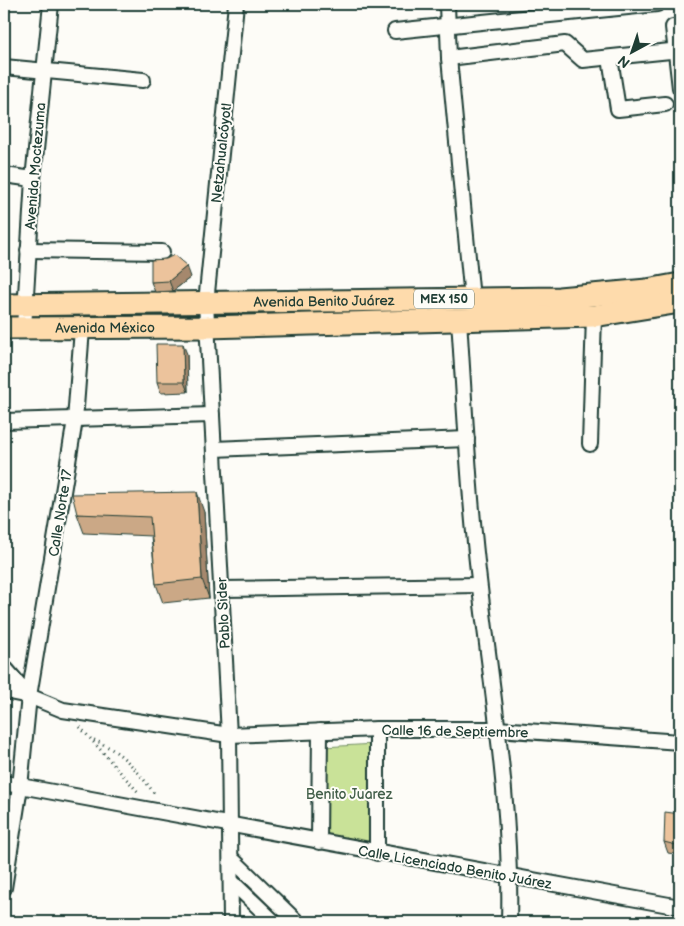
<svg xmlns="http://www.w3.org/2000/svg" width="684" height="926" font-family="'Balsamiq Sans',sans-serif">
  <rect width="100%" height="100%" fill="#fdfcf7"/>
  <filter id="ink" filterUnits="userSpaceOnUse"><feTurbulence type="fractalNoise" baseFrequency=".02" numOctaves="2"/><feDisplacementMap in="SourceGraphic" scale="10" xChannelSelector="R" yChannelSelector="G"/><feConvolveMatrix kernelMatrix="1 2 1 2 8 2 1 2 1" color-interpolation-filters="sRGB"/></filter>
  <g filter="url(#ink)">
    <!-- green -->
    <polygon fill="#c9e298" stroke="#749066" points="375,744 376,844 322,834 323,747"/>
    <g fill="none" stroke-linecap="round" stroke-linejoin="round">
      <defs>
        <g id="street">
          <polyline points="447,4 449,58 472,299"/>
          <polyline points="673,27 680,88"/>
          <polyline points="395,31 657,4"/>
          <polyline points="449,58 565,44 583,60 680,50"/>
          <polyline points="610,58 618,109 665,104"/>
          <polyline points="4,67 143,80"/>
          <polyline points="4,175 33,179"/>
          <polyline points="28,250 162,252"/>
          <path d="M459,320c6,89 10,179 21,268 13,110 32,223 29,334"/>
          <polyline points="24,328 33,179 51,4"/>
          <polyline points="4,421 212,415"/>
          <polyline points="590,444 594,316"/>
          <polyline points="214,449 467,439"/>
          <polyline points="222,589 479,585"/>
          <polyline points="4,667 29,696 63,710 229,735 377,729 497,729 680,742"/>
          <polyline points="4,691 29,696"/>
          <polyline points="377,729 377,853"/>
          <polyline points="4,783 680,907"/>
          <polyline points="319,842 320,731"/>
          <polyline points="231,858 297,922"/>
          <polyline points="231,881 274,922"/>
          <polyline points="4,888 20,787 29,696 75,420 82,329"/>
          <polyline points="231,922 229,735 206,303 236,4"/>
        </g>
        <g id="primary">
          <path id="s1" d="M4,305l555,-7 88,-8 33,-6"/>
          <path id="s2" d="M4,328l203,-1 387,-11 86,-14"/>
        </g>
      </defs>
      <!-- street casing -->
      <use href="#street" stroke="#1f3d34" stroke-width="18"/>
      <!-- primary casing -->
      <use href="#primary" stroke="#1f3d34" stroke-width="25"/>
      <!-- path -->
      <g stroke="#1f3d34" stroke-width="3" stroke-dasharray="1 4" stroke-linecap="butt">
        <polyline points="80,727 139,793"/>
        <path d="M94,740c29,12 44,31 62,56"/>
      </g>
      <!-- street -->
      <use href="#street" stroke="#fdfcf7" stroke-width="14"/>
      <!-- primary -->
      <use href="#primary" stroke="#fedbac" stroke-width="21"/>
    </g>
    <!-- wall -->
    <g fill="#cba886" stroke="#1f3d34">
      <polygon points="191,277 173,291 155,292 151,282"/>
      <polygon points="187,354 188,392 161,393 157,382"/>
      <polygon points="204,512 209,598 163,603 156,584 151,536 84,533 77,514"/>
      <polygon points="680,814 680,855 668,853 664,842"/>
    </g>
    <!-- shaded-wall -->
    <g fill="#a5886d" stroke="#1f3d34">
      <polygon points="187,266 191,277 173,291 169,281"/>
      <polygon points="183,344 187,354 188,392 184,382"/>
      <polygon points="197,492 204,512 209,598 202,579"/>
    </g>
    <!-- building -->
    <g fill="#ecc39c" stroke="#1f3d34">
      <polygon points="174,255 187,266 169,281 151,282 151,260 166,259"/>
      <polygon points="156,344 183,344 184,382 157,382"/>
      <polygon points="197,492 202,579 156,584 150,517 77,514 72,494"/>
      <polygon points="665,812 680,814 680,846 664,842"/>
    </g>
  </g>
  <g text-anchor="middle" stroke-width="4" stroke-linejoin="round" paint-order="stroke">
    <!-- shield labels -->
    <rect fill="#fdfcf7" stroke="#62766e" stroke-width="1" x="414" y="289.5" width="60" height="19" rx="4"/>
    <g font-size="12" font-weight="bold" fill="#1f3d34">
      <text x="444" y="303">MEX 150</text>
    </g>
    <!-- street labels -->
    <g font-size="14" fill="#1f3d34" stroke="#fdfcf7">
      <text transform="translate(221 153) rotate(-84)" y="5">Netzahualcóyotl</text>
      <text transform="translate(35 166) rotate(-85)" y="5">Avenida Moctezuma</text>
      <text dy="5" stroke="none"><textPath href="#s1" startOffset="320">Avenida Benito Juárez</textPath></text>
      <text dy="5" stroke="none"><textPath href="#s2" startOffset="101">Avenida México</textPath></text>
      <text transform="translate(60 513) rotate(-81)" y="5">Calle Norte 17</text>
      <text transform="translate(223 613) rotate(-93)" y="5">Pablo Sider</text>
      <text transform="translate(455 731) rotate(1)" y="5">Calle 16 de Septiembre</text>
      <text transform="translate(455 867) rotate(10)" y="5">Calle Licenciado Benito Juárez</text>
    </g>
    <!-- park labels -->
    <g font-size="14" fill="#415e48" stroke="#fdfcf7">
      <text x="349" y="799">Benito Juarez</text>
    </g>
  </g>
  <!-- margin -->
  <rect width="684" height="926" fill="none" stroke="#fdfcf7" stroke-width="20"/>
  <rect x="10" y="10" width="664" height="906" fill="none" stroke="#1f3d34" stroke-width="2" filter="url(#ink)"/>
  <!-- north arrow -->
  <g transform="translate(632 52) rotate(220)" stroke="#fdfcf7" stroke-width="4" paint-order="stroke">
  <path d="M0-4L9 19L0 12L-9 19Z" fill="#1f3d34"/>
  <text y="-8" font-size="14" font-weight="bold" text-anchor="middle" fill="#1f3d34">N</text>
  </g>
</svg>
